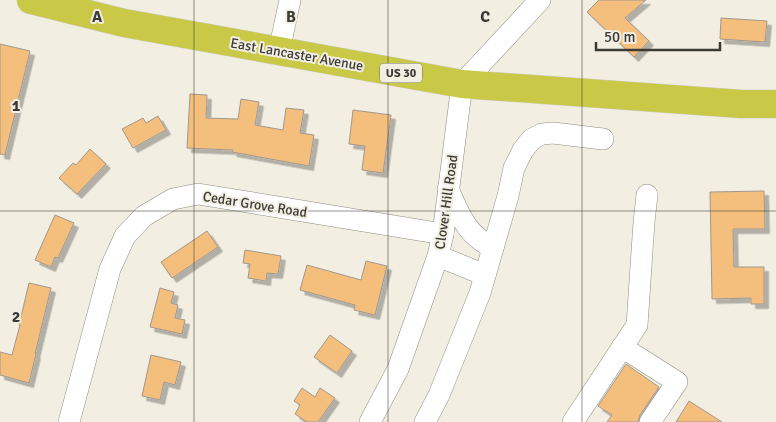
<svg xmlns="http://www.w3.org/2000/svg" width="776" height="422" font-family="Signika,sans-serif">
  <defs>
    <filter id="shadow"><feDropShadow dx="4.5" dy="4.5" stdDeviation="0" flood-color="#0004"/></filter>
  </defs>
  <rect width="100%" height="100%" fill="#f2eee2"/>
  <!-- building -->
  <g fill="#f4be7d" stroke="#a1988e" filter="url(#shadow)">
    <polygon points="599,0 646,0 625,18 649,41 634,57 587,12"/>
    <polygon points="721,18 767,21 765,42 720,39"/>
    <polygon points="0,44 30,51 5,155 0,154"/>
    <polygon points="190,94 207,95 206,118 238,119 241,99 259,102 255,125 283,130 286,108 304,110 300,133 314,135 309,166 232,152 233,150 187,148"/>
    <polygon points="353,110 391,115 383,173 362,170 365,146 349,144"/>
    <polygon points="158,116 166,130 133,148 122,129 143,118 146,123"/>
    <polygon points="90,149 106,164 77,194 59,178 73,163 76,165"/>
    <polygon points="764,191 765,229 733,229 734,267 764,267 764,304 751,304 751,298 712,299 710,192"/>
    <polygon points="55,215 74,223 58,258 55,257 51,267 35,260"/>
    <polygon points="207,231 218,247 172,278 161,262"/>
    <polygon points="245,250 281,256 278,274 267,273 266,281 248,278 250,264 243,263"/>
    <polygon points="366,261 387,266 375,315 354,310 355,305 300,290 307,265 361,280"/>
    <polygon points="29,283 51,288 35,354 36,354 29,383 0,375 0,352 12,355 20,325 19,325"/>
    <polygon points="160,288 174,292 171,303 178,305 175,318 185,320 182,334 150,327"/>
    <polygon points="330,335 352,351 337,373 314,357"/>
    <polygon points="151,355 181,362 175,385 164,382 160,400 142,396"/>
    <polygon points="626,364 659,387 640,415 638,422 607,422 612,415 598,406"/>
    <polygon points="302,388 315,397 320,388 335,398 318,422 307,422 295,414 300,405 294,401"/>
    <polygon points="689,401 722,422 676,422"/>
  </g>
  <g fill="none" stroke-linecap="round" stroke-linejoin="round">
    <defs>
      <g id="minor">
        <polyline points="279,51 290,0"/>
        <path d="M448,189c13,28 17,44 45,59"/>
        <polyline points="438,256 485,275"/>
        <polyline points="622,347 677,382 650,422"/>
        <polyline points="69,422 110,269 125,236 144,216 173,199 198,194 443,234"/>
        <polyline points="370,422 398,369 438,256 443,234 462,84 540,0"/>
        <polyline points="425,422 439,395 480,293 508,196 514,168 523,150 532,139 542,134 553,133 603,139"/>
        <polyline points="573,422 637,325 644,222 647,195"/>
      </g>
      <polyline id="highway" points="31,0 124,23 462,84 741,104 776,104"/>
    </defs>
    <!-- minor casing -->
    <use href="#minor" stroke="#928d82" stroke-width="22"/>
    <!-- highway casing -->
    <use href="#highway" stroke="#d0d0cf" stroke-width="29"/>
    <!-- minor -->
    <use href="#minor" stroke="#fff" stroke-width="21"/>
    <!-- highway -->
    <use href="#highway" stroke="#c9c847" stroke-width="28"/>
  </g>
  <!-- grid -->
  <path fill="none" stroke="#3b3a35" stroke-width="1" stroke-opacity="0.55" d="M194,0v422M388,0v422M582,0v422M0,211h776"/>
  <g text-anchor="middle" stroke-width="4" stroke-linejoin="round" paint-order="stroke">
    <!-- shield labels -->
    <rect fill="#f2eee2" stroke="#727069" stroke-width="1" x="380" y="63.5" width="42" height="19" rx="4"/>
    <g font-size="12" font-weight="bold" fill="#3b3a35">
      <text x="401" y="77">US 30</text>
    </g>
    <!-- street labels -->
    <g font-size="14" fill="#3b3a35" stroke="#f2eee2">
      <text transform="translate(297 54) rotate(10)" y="5">East Lancaster Avenue</text>
      <text transform="translate(446 202) rotate(-82)" y="5">Clover Hill Road</text>
      <text transform="translate(255 204) rotate(9)" y="5">Cedar Grove Road</text>
    </g>
  </g>
  <g font-size="16" text-anchor="middle" font-weight="bold" fill="#3b3a35" stroke="#f2eee2" stroke-width="4" stroke-linejoin="round" paint-order="stroke">
    <text x="97" y="22">A</text>
    <text x="291" y="22">B</text>
    <text x="485" y="22">C</text>
    <text x="16" y="111">1</text>
    <text x="16" y="322">2</text>
  </g>
  <!-- scale -->
  <path d="M596 42v8h124v-8" fill="none" stroke="#3b3a35" stroke-width="2.5"/>
  <text x="604" y="42" font-size="15" fill="#3b3a35" stroke="#f2eee2" stroke-width="4" paint-order="stroke">50 m</text>
</svg>
